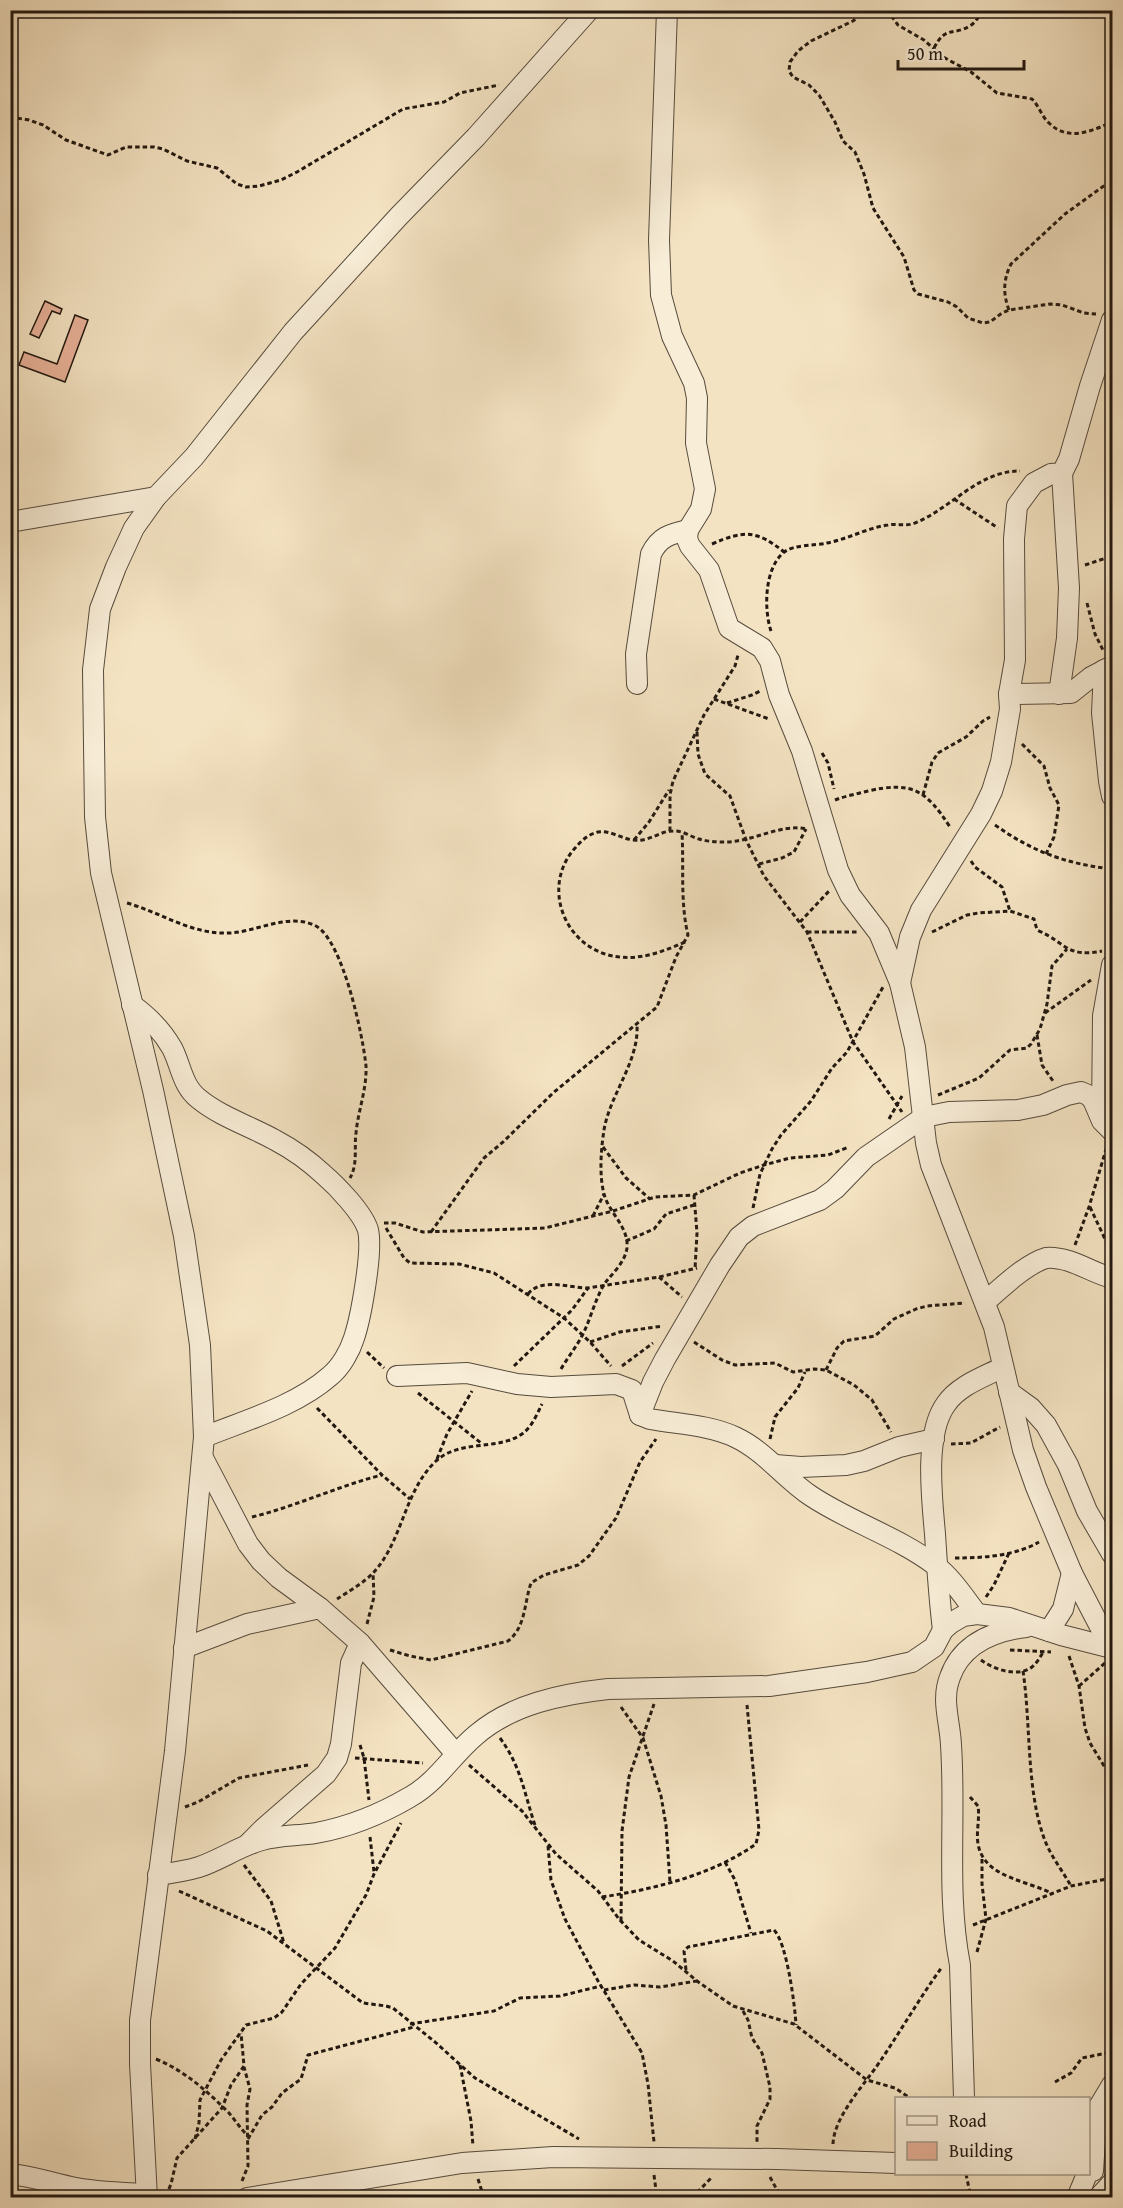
<svg xmlns="http://www.w3.org/2000/svg" width="1123" height="2208" font-family="'Gentium Book Plus',serif">
  <rect width="100%" height="100%" fill="#f4e3c2"/>
  <filter id="stains"><feTurbulence type="fractalNoise" baseFrequency=".00333" numOctaves="4"/><feColorMatrix values="0 0 0 0 .2 0 0 0 0 .09 0 0 0 0 .02 0 0 0 .5 -.17"/></filter>
  <radialGradient id="worn" r=".72"><stop offset=".6" stop-color="#630" stop-opacity="0"/><stop offset="1" stop-color="#630" stop-opacity=".3"/></radialGradient>
  <!-- building -->
  <g fill="#e8b198" stroke="#221811" stroke-width="1.5">
    <polygon points="45,301 62,309 60,314 52,311 39,338 30,334"/>
    <polygon points="75,315 88,320 65,382 19,365 24,352 57,364"/>
  </g>
  <g fill="none" stroke-linecap="round" stroke-linejoin="round">
    <defs>
      <g id="minor">
        <polyline points="667,10 659,240 661,295 672,336 694,383 697,398 696,443 705,489 701,509 688,530 687,539 690,546 709,570 729,628 762,648 770,661 779,695 802,751 838,870 850,895 879,933 900,983 915,1047 926,1143 931,1165 994,1327 1023,1450 1036,1487 1072,1573 1111,1648"/>
        <polyline points="10,522 156,497"/>
        <polyline points="1104,670 1102,713 1109,781 1112,796"/>
        <path d="M637,684l-1,-30 15,-100c8,-17 19,-20 37,-24"/>
        <polyline points="1009,694 1071,693 1091,677 1112,666"/>
        <polyline points="1059,694 1067,638 1069,588 1062,473"/>
        <polyline points="900,983 910,937 921,910 981,814 992,791 1001,762 1010,709 1009,694 1015,660 1014,539 1017,506 1034,483 1051,474 1062,473 1069,459 1090,386 1112,320"/>
        <path d="M132,1005c17,12 29,24 40,43 9,17 10,38 27,51 22,18 51,27 76,41 17,9 34,21 48,34 14,12 40,39 45,56 5,21 -7,87 -14,108 -4,13 -13,29 -24,38 -34,30 -84,44 -126,61"/>
        <polyline points="1102,1115 1103,1016 1112,965"/>
        <path d="M985,1302c16,-14 41,-38 61,-44 7,-1 16,1 23,3 15,5 28,13 43,17"/>
        <path d="M397,1376l70,-3 50,11 34,3 65,-3 16,6 8,25 10,4c27,5 60,6 85,18 30,14 49,41 76,59 39,26 87,41 124,69 17,13 29,32 42,49"/>
        <polyline points="1009,1392 1031,1408 1046,1425 1068,1465 1087,1511 1112,1554"/>
        <polyline points="640,1415 653,1382 665,1359 720,1265 739,1237 753,1226 820,1200 835,1189 866,1157 924,1117 949,1112 1018,1110 1043,1105 1067,1095 1081,1092 1088,1095 1093,1100 1102,1121 1112,1131"/>
        <polyline points="203,1458 248,1544 261,1561 279,1578 320,1608 360,1643 456,1754"/>
        <polyline points="775,1465 801,1467 846,1465 864,1461 899,1447 934,1439"/>
        <path d="M943,1630c-4,-32 -6,-64 -8,-96 -3,-35 -11,-100 11,-130 13,-19 38,-27 57,-37"/>
        <polyline points="1049,1631 1063,1609 1072,1573"/>
        <polyline points="184,1648 247,1624 320,1608"/>
        <polyline points="248,1844 264,1828 326,1774 337,1758 341,1744 351,1663 360,1643"/>
        <path d="M158,1875c14,-2 28,-4 41,-8 21,-7 41,-21 63,-27 17,-5 36,-4 54,-7 33,-6 65,-19 94,-36 27,-15 42,-42 66,-62 36,-31 86,-41 132,-46l161,-3 98,-14 45,-10 22,-15 9,-17 8,-7 12,-7 14,-2 32,4 52,17 51,13"/>
        <path d="M964,2098l-4,-133c-14,-72 -4,-147 -9,-220 -1,-24 -10,-45 -1,-68 12,-34 44,-46 76,-50"/>
        <polyline points="1093,2171 1097,2110 1112,2085"/>
        <path d="M10,2174c23,2 44,10 66,14 23,4 47,5 71,6"/>
        <polyline points="147,2198 140,2064 140,2020 175,1751 204,1437 200,1345 184,1236 153,1090 101,873 95,817 93,670 100,609 116,567 134,528 156,497 194,457 293,332 399,216 476,137 589,10"/>
        <polyline points="247,2198 462,2163 553,2157 777,2159 896,2163"/>
        <polyline points="1077,2198 1087,2174"/>
        <polyline points="1098,2198 1112,2183"/>
      </g>
    </defs>
    <!-- minor casing -->
    <use href="#minor" stroke="#564b3d" stroke-width="22"/>
    <!-- path -->
    <g stroke="#221811" stroke-width="3" stroke-dasharray="4.5 3" stroke-linecap="butt">
      <polyline points="867,10 853,21 811,41 798,51 790,62 789,71 793,77 809,85 819,95 835,122 843,141 855,152 864,174 873,208 904,257 914,290 918,294 948,302 957,307 968,318 983,323 990,322 1002,313 1009,310 1050,304 1062,305 1084,313 1096,314"/>
      <path d="M887,10l11,15 26,15 19,17 28,15 26,21 35,6c7,7 10,18 17,24 19,19 43,8 63,-1"/>
      <path d="M934,48c12,-23 19,-12 36,-22 6,-4 9,-10 13,-16"/>
      <polyline points="10,117 29,120 43,125 66,140 108,155 126,147 154,147 163,149 187,161 217,168 237,184 246,187 259,186 281,180 297,172 403,109 444,102 460,93 499,85"/>
      <path d="M1009,310c-6,-16 -6,-30 2,-46l54,-50 47,-34"/>
      <polyline points="954,499 998,528"/>
      <path d="M712,544c32,-14 45,-14 72,8"/>
      <polyline points="1085,565 1112,556"/>
      <polyline points="1087,603 1095,634 1103,650"/>
      <path d="M771,631c-7,-21 -7,-61 12,-78 10,-9 31,-7 44,-10 21,-4 40,-15 61,-18 9,-2 18,2 27,-2 37,-15 63,-52 105,-52"/>
      <polyline points="1106,649 1108,627 1112,617"/>
      <polyline points="714,699 769,719"/>
      <polyline points="727,703 752,695 760,691"/>
      <polyline points="697,732 698,754 705,774 730,796 746,840 764,876 807,932 853,1042 902,1112"/>
      <polyline points="1022,744 1044,766 1050,788 1059,805 1054,837 1046,854"/>
      <polyline points="822,753 828,763 834,789"/>
      <polyline points="923,795 932,762 938,753 966,737 983,721 990,717"/>
      <path d="M835,800c10,-4 22,-6 33,-9 44,-10 58,-1 82,36"/>
      <path d="M995,825c38,27 72,39 117,44"/>
      <polyline points="670,831 670,795 673,781 704,715 735,666 738,655"/>
      <polyline points="634,840 649,822 669,790"/>
      <polyline points="971,861 975,867 1002,887 1010,911"/>
      <polyline points="759,864 782,858 794,852 806,829"/>
      <path d="M127,903c32,9 61,29 95,30 31,2 65,-22 94,-7 27,15 47,110 50,140 1,23 -8,45 -10,67 -2,15 2,31 -6,45"/>
      <polyline points="800,922 830,890"/>
      <polyline points="807,932 857,932"/>
      <path d="M932,932l35,-17 11,-2 32,-2 24,8 3,11c30,13 29,28 65,21"/>
      <path d="M685,942c-25,11 -52,21 -80,12 -45,-15 -62,-72 -29,-107 6,-7 13,-13 22,-15 12,-2 24,7 36,8 16,2 25,-9 39,-9 9,-1 18,6 26,8 7,2 15,3 23,3 30,1 58,-19 84,-13"/>
      <polyline points="1045,1013 1091,980"/>
      <polyline points="1037,1035 1042,1065 1053,1081"/>
      <polyline points="938,1095 979,1078 1010,1050 1027,1048 1031,1044 1040,1029 1047,1004 1052,966 1067,949"/>
      <polyline points="889,1119 902,1096"/>
      <polyline points="603,1147 626,1178 650,1199"/>
      <polyline points="694,1195 697,1233 695,1269"/>
      <polyline points="1090,1207 1112,1254"/>
      <polyline points="753,1208 760,1174 772,1149 781,1135 811,1101 832,1068 847,1052 883,987"/>
      <polyline points="593,1216 604,1194"/>
      <polyline points="384,1223 395,1223 423,1232 545,1228 613,1211 655,1197 694,1195 740,1173 764,1165 790,1158 828,1155 849,1147"/>
      <polyline points="386,1228 404,1258 410,1263 459,1264 494,1273 564,1318 590,1342 611,1366"/>
      <path d="M431,1232l53,-74 19,-16 50,-49 104,-86 19,-50 12,-22c-8,-33 -4,-68 -6,-102"/>
      <polyline points="626,1241 654,1229 666,1214 694,1205"/>
      <polyline points="1075,1245 1089,1207 1107,1146"/>
      <polyline points="659,1277 682,1297"/>
      <path d="M528,1294c13,-17 42,-6 60,-6"/>
      <polyline points="590,1342 620,1332 663,1326"/>
      <polyline points="694,1342 722,1360 735,1365 775,1363 793,1372 814,1369 826,1370 854,1385 872,1400 891,1432"/>
      <polyline points="367,1352 384,1368"/>
      <polyline points="514,1366 572,1310 588,1288 659,1277 697,1268"/>
      <polyline points="622,1366 653,1343"/>
      <path d="M561,1369c7,-12 16,-23 22,-35 8,-16 12,-35 22,-51 8,-10 20,-21 22,-35 2,-21 -18,-35 -23,-54 -5,-19 -3,-45 0,-64 6,-36 35,-68 33,-105"/>
      <polyline points="826,1370 837,1348 844,1341 875,1336 894,1319 916,1309 927,1306 965,1303"/>
      <polyline points="418,1393 481,1443"/>
      <polyline points="317,1408 382,1475 410,1499"/>
      <polyline points="770,1439 775,1417 798,1388 805,1372"/>
      <polyline points="951,1444 971,1443 1000,1427"/>
      <polyline points="437,1459 447,1434 472,1391"/>
      <path d="M252,1517c45,-11 86,-31 130,-42"/>
      <path d="M955,1558c28,0 60,-2 84,-16"/>
      <polyline points="986,1597 994,1585 1009,1553"/>
      <path d="M337,1599c11,-7 28,-17 37,-27 29,-32 30,-81 62,-111 24,-22 62,-10 86,-27 10,-7 15,-20 20,-30"/>
      <polyline points="367,1624 374,1597 373,1573"/>
      <path d="M390,1650l20,6 21,4 77,-19c18,-14 16,-38 23,-58l13,-8 34,-10 11,-9 27,-38 24,-56 16,-23"/>
      <polyline points="1010,1650 1051,1652"/>
      <polyline points="1069,1656 1079,1686 1085,1728 1090,1743 1112,1779"/>
      <path d="M981,1660c12,9 37,18 51,7 5,-4 8,-10 12,-16"/>
      <path d="M1023,1671c8,53 3,117 21,167 6,17 18,32 27,48"/>
      <polyline points="1079,1686 1105,1663"/>
      <polyline points="621,1707 643,1738 661,1796 666,1825 670,1882"/>
      <path d="M500,1738c22,30 24,56 36,90"/>
      <polyline points="360,1745 364,1758 369,1800"/>
      <polyline points="355,1758 423,1763"/>
      <polyline points="469,1765 522,1811 556,1854 598,1891 619,1919 639,1940 673,1961 697,1981 733,2006 794,2024 867,2080 895,2088 910,2098"/>
      <path d="M970,1797l8,9c2,12 -2,25 0,38 6,34 49,36 75,50"/>
      <polyline points="185,1807 198,1802 239,1778 308,1765"/>
      <polyline points="370,1837 374,1872"/>
      <polyline points="548,1846 551,1880 565,1919 598,1981 642,2053 648,2084 654,2142"/>
      <polyline points="725,1862 735,1880 751,1933"/>
      <polyline points="244,1865 271,1901 284,1943"/>
      <polyline points="179,1891 267,1931 363,2003 386,2006 393,2008 435,2042 475,2078 579,2139"/>
      <path d="M602,1897c53,-8 110,-22 154,-53l3,-14 -12,-125"/>
      <polyline points="621,1921 622,1831 629,1777 654,1704"/>
      <polyline points="973,1925 1071,1886 1112,1878"/>
      <polyline points="977,1952 986,1919 982,1884 982,1858"/>
      <path d="M686,1970l-2,-19 4,-4 86,-17c13,13 21,76 22,95"/>
      <polyline points="604,1990 634,1985 660,1987 697,1981"/>
      <polyline points="743,2011 748,2020 752,2038 762,2053 770,2087 770,2099 757,2126 757,2142"/>
      <polyline points="410,2024 494,2011 520,1998 560,1996 601,1986"/>
      <path d="M156,2059c29,12 51,32 73,54 6,7 11,15 18,22"/>
      <polyline points="460,2065 471,2121 473,2146"/>
      <polyline points="1055,2082 1071,2073 1082,2058 1112,2052"/>
      <polyline points="195,2139 199,2123 200,2100 221,2060 246,2025 274,2018 282,2012 301,1984 335,1948 366,1895 374,1874 401,1823"/>
      <polyline points="248,2139 262,2115 272,2107 282,2093 301,2079 308,2055 414,2027"/>
      <path d="M833,2144c1,-29 35,-63 50,-87 20,-30 38,-61 59,-90"/>
      <polyline points="966,2174 971,2198"/>
      <polyline points="654,2175 657,2198"/>
      <polyline points="770,2177 777,2190 788,2198"/>
      <polyline points="478,2179 484,2198"/>
      <polyline points="242,2181 248,2166 247,2105 250,2089 244,2067"/>
      <polyline points="166,2196 171,2184 177,2158 222,2108 231,2085 244,2066 241,2033"/>
      <polyline points="692,2198 712,2177"/>
    </g>
    <!-- minor -->
    <use href="#minor" stroke="#f8edd7" stroke-width="20"/>
  </g>
  <!-- margin -->
  <rect width="1123" height="2208" fill="none" stroke="#f4e3c2" stroke-width="36"/>
  <rect x="12" y="12" width="1099" height="2184" fill="none" stroke="#221811" stroke-width="3"/>
  <rect x="18" y="18" width="1087" height="2172" fill="none" stroke="#221811" stroke-width="1.5"/>
  <!-- legend -->
  <rect x="895" y="2097" width="195" height="78" fill="#f8edd7" stroke="#a29888" stroke-width="1.5"/>
  <rect x="907" y="2116" width="30" height="9" fill="#f8edd7" stroke="#a29888" stroke-width="1.5"/>
  <text x="949" y="2127" font-size="18" fill="#221811">Road</text>
  <rect x="907" y="2142" width="30" height="18" fill="#e8b198" stroke="#a29888" stroke-width="1.5"/>
  <text x="949" y="2157" font-size="18" fill="#221811">Building</text>
  <!-- scale -->
  <path d="M898 60v9h126v-9" fill="none" stroke="#221811" stroke-width="3"/>
  <text x="907" y="60" font-size="18" fill="#221811" stroke="#f8edd7" stroke-width="4.5" paint-order="stroke">50 m</text>
  <rect width="100%" height="100%" filter="url(#stains)"/>
  <rect width="100%" height="100%" fill="url(#worn)"/>
</svg>
